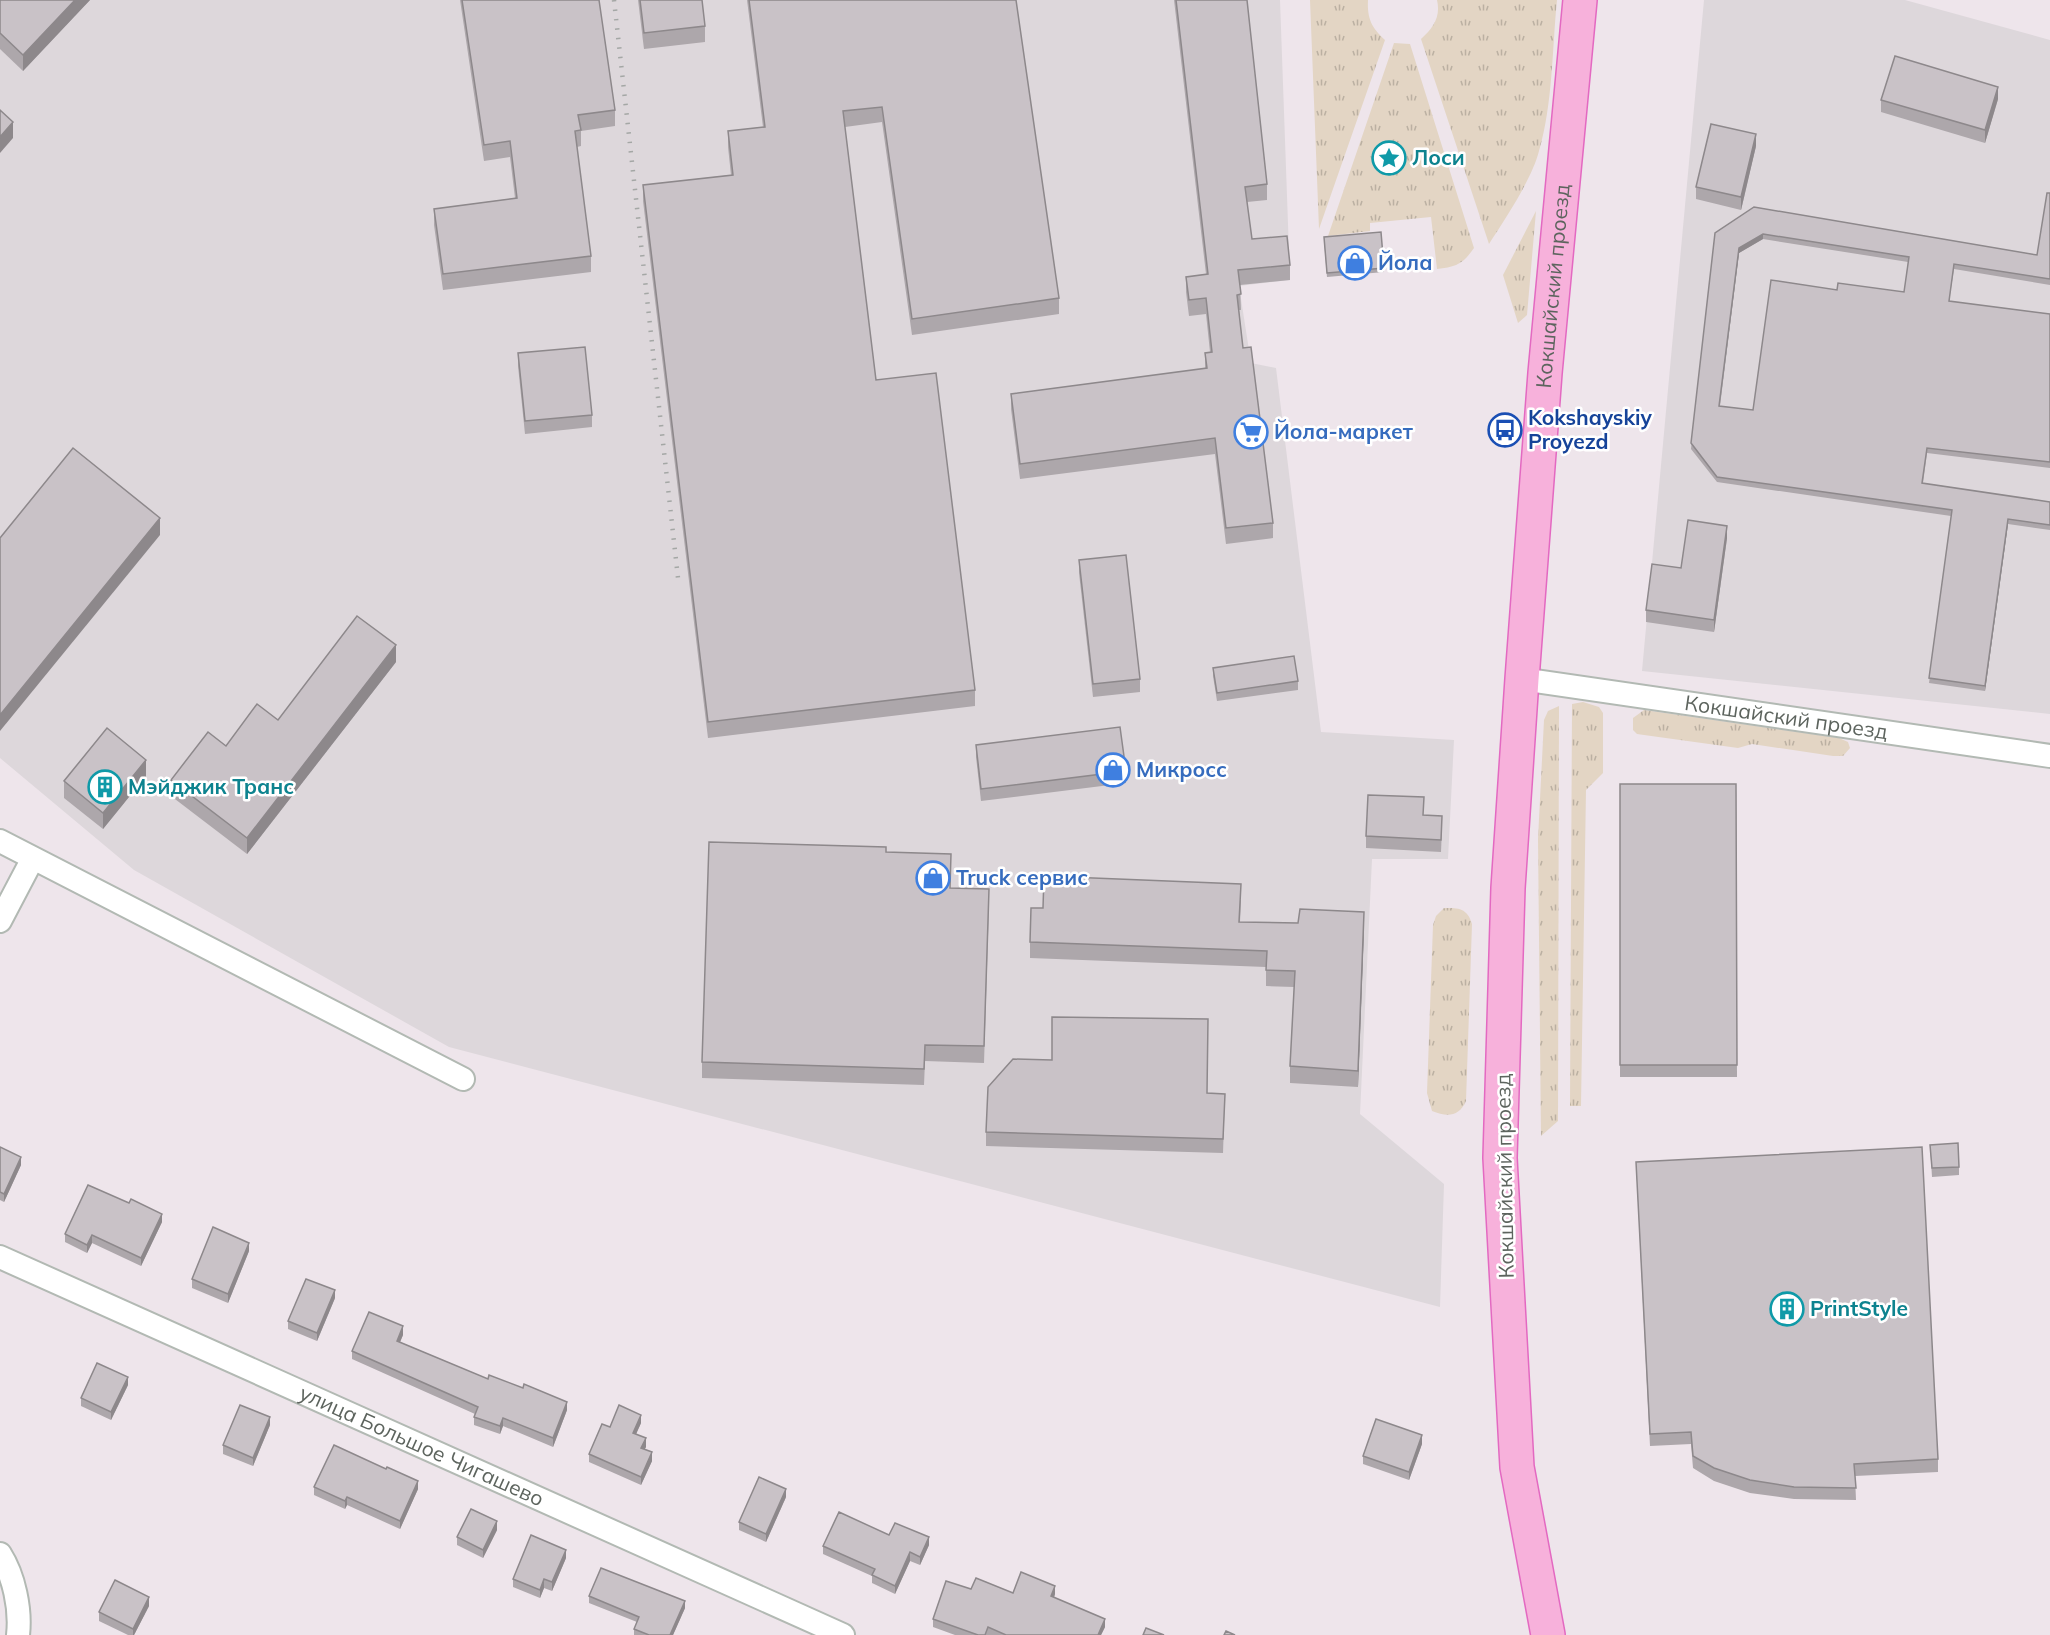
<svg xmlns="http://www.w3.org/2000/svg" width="2050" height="1635" font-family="Mulish,sans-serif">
  <defs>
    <pattern id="grass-tufts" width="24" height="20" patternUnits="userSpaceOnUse" patternTransform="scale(1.5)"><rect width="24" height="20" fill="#e3d5c4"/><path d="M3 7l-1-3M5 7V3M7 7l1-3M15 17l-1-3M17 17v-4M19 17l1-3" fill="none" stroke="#bbb0a2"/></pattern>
  </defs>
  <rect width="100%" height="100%" fill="#eee5eb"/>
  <!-- industrial -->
  <g fill="#ddd7db">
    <polygon points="0,0 1280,0 1290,280 1239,286 1251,363 1276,368 1321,732 1454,740 1448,859 1372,859 1360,1114 1444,1184 1440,1307 449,1047 134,870 0,758"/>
    <polygon points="1704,0 1905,0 2050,40 2050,714 1642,671"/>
  </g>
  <!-- grass -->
  <g fill="url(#grass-tufts)">
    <path d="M1310,0h58c-1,19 4,28 17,40l-66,189z"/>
    <path d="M1437,0h120c-5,49 -4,103 -18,151 -7,28 -34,68 -50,93l-68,-205c12,-11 20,-22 16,-39z"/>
    <path d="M1394,43l16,1 64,204c-11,16 -18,19 -37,21l-6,-52 -61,6v8l-42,5z"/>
    <polygon points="1536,211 1527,315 1518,323 1503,275"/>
    <polygon points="1583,702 1599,707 1603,713 1603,773 1586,790 1581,1106 1570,1106 1572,704"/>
    <polygon points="1559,706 1558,1121 1541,1136 1538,839 1544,720 1548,711"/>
    <polygon points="1644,710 1839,738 1848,742 1850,748 1843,756 1833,756 1752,744 1738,748 1644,735 1637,734 1633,730 1633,718"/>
    <path d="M1444,908c15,0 23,0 28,16l-6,177c-7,16 -19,16 -34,10l-5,-18 6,-168 3,-9z"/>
  </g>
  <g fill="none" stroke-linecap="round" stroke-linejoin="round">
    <defs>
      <g id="street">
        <path id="s1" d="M1522,679l528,77"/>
        <polyline points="0,841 463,1079"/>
        <polyline points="0,921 32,860"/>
        <path id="s2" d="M0,1257l843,378"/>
        <path d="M0,1554c14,22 21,55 18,81"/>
      </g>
      <g id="primary">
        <path id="s3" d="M1548,1635l-31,-168 -17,-309 8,-270 14,-209 23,-306 35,-373"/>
      </g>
    </defs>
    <!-- street casing -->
    <use href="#street" stroke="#b2b9b3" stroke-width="26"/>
    <!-- primary casing -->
    <use href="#primary" stroke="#e369c1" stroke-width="36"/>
    <!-- street -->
    <use href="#street" stroke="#fff" stroke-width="22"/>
    <!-- primary -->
    <use href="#primary" stroke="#f7b1db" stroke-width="33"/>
    <!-- rail -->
    <polyline stroke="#a4a7a5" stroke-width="4.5" stroke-dasharray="1.5 8" stroke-linecap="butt" points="614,0 678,578"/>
  </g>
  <!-- wall -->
  <g fill="#ada7ab" fill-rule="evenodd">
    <polygon points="0,0 90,0 23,71 0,49"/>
    <polygon points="460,0 599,0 615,110 615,126 581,131 581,146 577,147 591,256 591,272 443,290 434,225 434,209 515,198 510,157 484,161"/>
    <polygon points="638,0 702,0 705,26 705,42 644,49"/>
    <polygon points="747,0 1016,0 1059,298 1059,314 912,335 882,122 845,127 876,380 975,690 975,706 708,738 643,201 643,185 731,175 728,147 728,131 763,127"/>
    <polygon points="1174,0 1247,0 1267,184 1267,200 1247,202 1252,239 1290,265 1290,280 1240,285 1241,310 1239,310 1243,348 1273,523 1273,538 1226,544 1215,454 1020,479 1011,409 1011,394 1205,369 1205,353 1210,352 1206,314 1189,316 1186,292 1186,277 1206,274"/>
    <polygon points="1998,99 1985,143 1881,112 1881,100"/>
    <polygon points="1756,146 1741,210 1696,199 1696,187"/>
    <path d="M2050,193v92l-96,-16 -5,32 101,13v154l-123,-15 -4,30 127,19v28l-42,-6 -23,167 -56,-8 22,-167 -234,-34 -26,-33 24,-216 39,-26 283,48zM1763,239l145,23 -4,30 -67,-2 -84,120 -33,-4 19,-153z"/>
    <polygon points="1324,241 1384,268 1384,272 1327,277"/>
    <polygon points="518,353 592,415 592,427 525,434 518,366"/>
    <polygon points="1727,538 1714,632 1646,622 1646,610 1681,568"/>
    <polygon points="1079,560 1140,679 1140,692 1093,697 1079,573"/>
    <polygon points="396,662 247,854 171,796 171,780 226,746"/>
    <polygon points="1213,668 1298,681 1298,690 1217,701 1213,676"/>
    <polygon points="976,745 1126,771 1126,783 981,801 976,757"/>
    <polygon points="146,776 103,829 64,798 64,781"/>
    <polygon points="1620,784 1736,784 1737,1077 1620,1077"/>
    <polygon points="1442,828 1441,852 1366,848 1366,836"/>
    <polygon points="886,852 951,888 989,905 984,1063 925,1061 924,1085 702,1078 702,1062"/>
    <polygon points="1241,900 1240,922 1364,928 1358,1087 1290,1083 1290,1066 1294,987 1266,986 1266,967 1030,958 1030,942 1043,908"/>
    <polygon points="1207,1093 1225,1094 1223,1153 986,1146 986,1132"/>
    <polygon points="1930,1145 1959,1167 1959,1175 1932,1177"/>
    <polygon points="0,1147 21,1165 4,1202 0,1200"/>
    <polygon points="1636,1162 1938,1459 1938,1472 1855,1476 1856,1500 1794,1499 1750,1493 1714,1481 1693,1468 1691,1444 1650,1446"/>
    <polygon points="129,1203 162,1222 141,1266 92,1243 87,1253 65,1242 65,1234"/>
    <polygon points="249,1251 228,1303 192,1288 192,1279"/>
    <polygon points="335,1298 317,1341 288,1329 288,1321"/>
    <polygon points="403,1335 400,1342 488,1379 567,1410 553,1447 503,1426 500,1434 474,1425 474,1417 475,1414 352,1359 352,1351"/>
    <polygon points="128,1385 111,1420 81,1406 81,1398"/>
    <polygon points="641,1423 636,1434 646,1447 644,1449 652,1461 641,1485 589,1462 589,1454 610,1427"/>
    <polygon points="270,1425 253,1466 223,1454 223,1445"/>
    <polygon points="1422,1444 1409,1480 1363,1464 1363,1456"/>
    <polygon points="314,1487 418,1489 400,1529 347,1505 345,1509 314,1495"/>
    <polygon points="786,1497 766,1542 739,1530 739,1522"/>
    <polygon points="497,1530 483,1558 457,1545 457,1537"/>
    <polygon points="889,1535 929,1545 920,1565 910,1561 895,1594 872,1583 872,1576 823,1554 823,1546"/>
    <polygon points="566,1558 552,1591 544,1588 540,1598 513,1587 513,1579"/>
    <polygon points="1013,1593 1055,1594 1054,1598 1105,1627 1101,1635 955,1635 933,1627 933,1619"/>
    <polygon points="589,1596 685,1608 673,1635 634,1635 634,1629 637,1622 589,1603"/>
    <polygon points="149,1606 134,1635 128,1635 99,1621 99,1612"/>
  </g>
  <!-- shaded-wall -->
  <g fill="#8d888b">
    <polygon points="75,0 90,0 23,71 23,55"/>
    <polygon points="1998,87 1998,99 1985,143 1985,130"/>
    <polygon points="13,122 13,138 0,153 0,137"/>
    <polygon points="1756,134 1756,146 1741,210 1741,197"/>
    <polygon points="1763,234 1763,239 1739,253 1719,411 1739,248"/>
    <polygon points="160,518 160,535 0,731 0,715"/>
    <polygon points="2008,519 2008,524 1985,691 1985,686"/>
    <polygon points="1727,526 1727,538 1714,632 1714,620"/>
    <polygon points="396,645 396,662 247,854 247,838"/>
    <polygon points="146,760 146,776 103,829 103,813"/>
    <polygon points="1364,912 1364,928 1358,1087 1358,1071"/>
    <polygon points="21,1157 21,1165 4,1202 4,1194"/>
    <polygon points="162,1214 162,1222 141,1266 141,1258"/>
    <polygon points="92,1235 92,1243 87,1253 87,1245"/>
    <polygon points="249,1243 249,1251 228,1303 228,1294"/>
    <polygon points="335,1290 335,1298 317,1341 317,1333"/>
    <polygon points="403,1326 403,1335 397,1349 397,1341"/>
    <polygon points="128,1377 128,1385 111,1420 111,1412"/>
    <polygon points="567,1402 567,1410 553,1447 553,1438"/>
    <polygon points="641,1415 641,1423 633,1441 633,1433"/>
    <polygon points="270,1417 270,1425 253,1466 253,1458"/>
    <polygon points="503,1418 503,1426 500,1434 500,1426"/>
    <polygon points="1422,1435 1422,1444 1409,1480 1409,1472"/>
    <polygon points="646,1438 646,1447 641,1456 641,1448"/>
    <polygon points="652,1452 652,1461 641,1485 641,1477"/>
    <polygon points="418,1481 418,1489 400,1529 400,1521"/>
    <polygon points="786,1489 786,1497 766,1542 766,1534"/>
    <polygon points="347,1497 347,1505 345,1509 345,1501"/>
    <polygon points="497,1521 497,1530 483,1558 483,1550"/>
    <polygon points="929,1537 929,1545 920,1565 920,1557"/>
    <polygon points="566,1550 566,1558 552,1591 552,1582"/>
    <polygon points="910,1552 910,1561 895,1594 895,1586"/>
    <polygon points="544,1579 544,1588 540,1598 540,1590"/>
    <polygon points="1055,1586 1055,1594 1051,1605 1051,1596"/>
    <polygon points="149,1597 149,1606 134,1635 133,1635 133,1629"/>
    <polygon points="685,1601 685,1608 673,1635 670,1635"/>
    <polygon points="1105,1619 1105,1627 1101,1635 1098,1635"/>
  </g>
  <!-- building -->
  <g fill="#c9c2c7" stroke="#8d888b" stroke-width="1.5" fill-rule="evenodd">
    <polygon points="0,0 75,0 23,55 0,33"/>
    <polygon points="462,0 599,0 615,110 578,115 581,130 575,131 591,256 443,274 434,209 517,198 510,141 484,145"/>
    <polygon points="640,0 702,0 705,26 644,33"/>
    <polygon points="749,0 1016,0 1059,298 912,319 882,107 843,111 876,380 936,373 975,690 708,722 643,185 733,175 728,131 765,127"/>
    <polygon points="1176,0 1247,0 1267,184 1245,187 1252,239 1287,236 1290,265 1238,270 1241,294 1237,295 1243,348 1251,347 1273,523 1226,528 1215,438 1020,464 1011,394 1207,368 1205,353 1212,352 1206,298 1189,300 1186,277 1208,274"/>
    <polygon points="1895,56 1998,87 1985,130 1881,100"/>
    <polygon points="0,110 13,122 0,137"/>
    <polygon points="1711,124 1756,134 1741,197 1696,187"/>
    <path d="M2047,193h3v86l-96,-15 -5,37 101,13v148l-123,-14 -5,35 128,19v23l-42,-6 -23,167 -56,-8 23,-168 -235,-33 -26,-34 24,-210 39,-26 283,48zM1763,234l146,23 -5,35 -66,-9 -1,7 -66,-10 -18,130 -34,-4 20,-158z"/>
    <polygon points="1381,232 1384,268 1327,273 1324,237"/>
    <polygon points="585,347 592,415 525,421 518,353"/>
    <polygon points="73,448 160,518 0,715 0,538"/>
    <polygon points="1688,520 1727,526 1714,620 1646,610 1652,564 1681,568"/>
    <polygon points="1126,555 1140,679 1093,684 1079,560"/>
    <polygon points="357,616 396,645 247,838 171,780 208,732 226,746 257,704 278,720"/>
    <polygon points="1294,656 1298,681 1217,693 1213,668"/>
    <polygon points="1120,727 1126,771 981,789 976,745"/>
    <polygon points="107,728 146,760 103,813 64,781"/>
    <polygon points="1620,784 1736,784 1737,1065 1620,1065"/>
    <polygon points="1368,795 1424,797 1423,815 1442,816 1441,840 1366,836"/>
    <polygon points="709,842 886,847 886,852 951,854 950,888 989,889 984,1046 925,1045 924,1069 702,1062"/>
    <polygon points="1044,876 1241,884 1239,922 1298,923 1300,909 1364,912 1358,1071 1290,1066 1295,971 1266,970 1267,951 1030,942 1031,908 1043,908"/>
    <polygon points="1052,1017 1208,1019 1207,1093 1225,1094 1223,1139 986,1132 988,1087 1013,1059 1052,1060"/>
    <polygon points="1958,1143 1959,1167 1932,1168 1930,1145"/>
    <polygon points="0,1147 21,1157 4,1194 0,1192"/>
    <polygon points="1922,1147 1938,1459 1854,1464 1856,1488 1794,1487 1750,1480 1714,1468 1693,1456 1691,1432 1650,1434 1636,1162"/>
    <polygon points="88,1185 129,1203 131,1199 162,1214 141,1258 92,1235 87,1245 65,1234"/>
    <polygon points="213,1227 249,1243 228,1294 192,1279"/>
    <polygon points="306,1279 335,1290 317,1333 288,1321"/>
    <polygon points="369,1312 403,1326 397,1341 488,1379 489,1375 523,1388 524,1384 567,1402 553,1438 503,1418 500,1426 474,1417 478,1407 352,1351"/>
    <polygon points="97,1363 128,1377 111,1412 81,1398"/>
    <polygon points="240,1405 270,1417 253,1458 223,1445"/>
    <polygon points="619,1405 641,1415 633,1433 646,1438 641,1448 652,1452 641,1477 589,1454 602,1424 610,1427"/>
    <polygon points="1376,1419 1422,1435 1409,1472 1363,1456"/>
    <polygon points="334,1445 386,1469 387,1467 418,1481 400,1521 347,1497 345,1501 314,1487"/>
    <polygon points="759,1477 786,1489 766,1534 739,1522"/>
    <polygon points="471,1509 497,1521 483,1550 457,1537"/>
    <polygon points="839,1512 889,1535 895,1523 929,1537 920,1557 910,1552 895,1586 872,1575 875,1569 823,1546"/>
    <polygon points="531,1535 566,1550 552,1582 544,1579 540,1590 513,1579"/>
    <polygon points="601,1568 685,1601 670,1635 649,1635 634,1629 639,1617 589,1596"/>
    <polygon points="1021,1572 1055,1586 1051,1596 1105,1619 1098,1635 1006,1635 988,1627 985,1635 978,1635 933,1619 946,1581 971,1589 976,1578 1013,1593"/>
    <polygon points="115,1580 149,1597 133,1629 99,1612"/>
    <polygon points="1146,1628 1164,1635 1143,1635"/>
    <polygon points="1226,1631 1235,1635 1224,1635"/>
  </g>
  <!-- icons -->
  <defs>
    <symbol id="sight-ring" viewBox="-11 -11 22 22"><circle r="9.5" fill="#fff" stroke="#0f9aa8" stroke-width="1.5"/><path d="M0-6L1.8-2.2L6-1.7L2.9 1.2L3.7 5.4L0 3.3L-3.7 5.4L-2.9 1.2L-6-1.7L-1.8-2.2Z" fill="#0f9aa8"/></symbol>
    <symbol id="shop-ring" viewBox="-11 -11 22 22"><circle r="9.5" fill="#fff" stroke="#3f7fe0" stroke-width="1.5"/><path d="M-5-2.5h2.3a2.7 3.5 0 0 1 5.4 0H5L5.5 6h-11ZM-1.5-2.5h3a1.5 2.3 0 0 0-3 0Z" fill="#3f7fe0"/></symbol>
    <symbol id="bus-ring" viewBox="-11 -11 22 22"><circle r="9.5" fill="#fff" stroke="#1a4fb4" stroke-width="1.5"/><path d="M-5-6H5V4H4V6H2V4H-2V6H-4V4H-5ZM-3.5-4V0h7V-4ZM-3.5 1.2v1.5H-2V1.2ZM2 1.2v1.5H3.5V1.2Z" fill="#1a4fb4"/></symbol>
    <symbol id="supermarket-ring" viewBox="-11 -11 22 22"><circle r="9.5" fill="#fff" stroke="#3f7fe0" stroke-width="1.5"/><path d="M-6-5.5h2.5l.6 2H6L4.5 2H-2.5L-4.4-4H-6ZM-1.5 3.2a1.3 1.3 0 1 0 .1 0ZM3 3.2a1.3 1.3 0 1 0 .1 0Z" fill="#3f7fe0"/></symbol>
    <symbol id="building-ring" viewBox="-11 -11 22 22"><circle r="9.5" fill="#fff" stroke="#0f9aa8" stroke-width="1.5"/><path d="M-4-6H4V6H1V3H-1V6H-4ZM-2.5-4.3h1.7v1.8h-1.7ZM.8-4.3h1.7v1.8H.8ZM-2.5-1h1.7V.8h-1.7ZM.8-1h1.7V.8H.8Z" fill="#0f9aa8"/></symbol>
  </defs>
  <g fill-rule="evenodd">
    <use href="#sight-ring" x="1370" y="139" width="38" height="38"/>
    <use href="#shop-ring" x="1336" y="244" width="38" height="38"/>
    <use href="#bus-ring" x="1486" y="411" width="38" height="38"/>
    <use href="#supermarket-ring" x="1232" y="413" width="38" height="38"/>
    <use href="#shop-ring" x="1094" y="751" width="38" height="38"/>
    <use href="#building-ring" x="86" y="768" width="38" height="38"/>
    <use href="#shop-ring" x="914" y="859" width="38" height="38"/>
    <use href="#building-ring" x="1768" y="1290" width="38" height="38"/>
  </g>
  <g text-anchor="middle" stroke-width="5" stroke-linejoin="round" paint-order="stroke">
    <!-- culture labels -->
    <g font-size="21" font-weight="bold" fill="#0d838f" stroke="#fff" text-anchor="start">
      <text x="1412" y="165">Лоси</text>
      <text x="128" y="794">Мэйджик Транс</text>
      <text x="1810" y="1316">PrintStyle</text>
    </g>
    <!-- shop labels -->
    <g font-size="21" font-weight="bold" fill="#366cbe" stroke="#fff" text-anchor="start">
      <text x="1378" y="270">Йола</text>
      <text x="1274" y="439">Йола-маркет</text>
      <text x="1136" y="777">Микросс</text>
      <text x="956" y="885">Truck сервис</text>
    </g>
    <!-- street labels -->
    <g font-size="21" fill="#5d645e" stroke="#fff">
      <text dy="7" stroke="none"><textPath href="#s3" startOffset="1354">Кокшайский проезд</textPath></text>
      <text dy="7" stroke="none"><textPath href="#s1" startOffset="267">Кокшайский проезд</textPath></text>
      <text transform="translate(1505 1176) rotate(-91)" y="7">Кокшайский проезд</text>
      <text dy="7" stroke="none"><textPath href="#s2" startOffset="462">улица Большое Чигашево</textPath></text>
    </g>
    <!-- transit labels -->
    <g font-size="21" font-weight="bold" fill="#164399" stroke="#fff" text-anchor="start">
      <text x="1528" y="425">Kokshayskiy<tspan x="1528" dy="24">Proyezd</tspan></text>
    </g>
  </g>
</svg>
